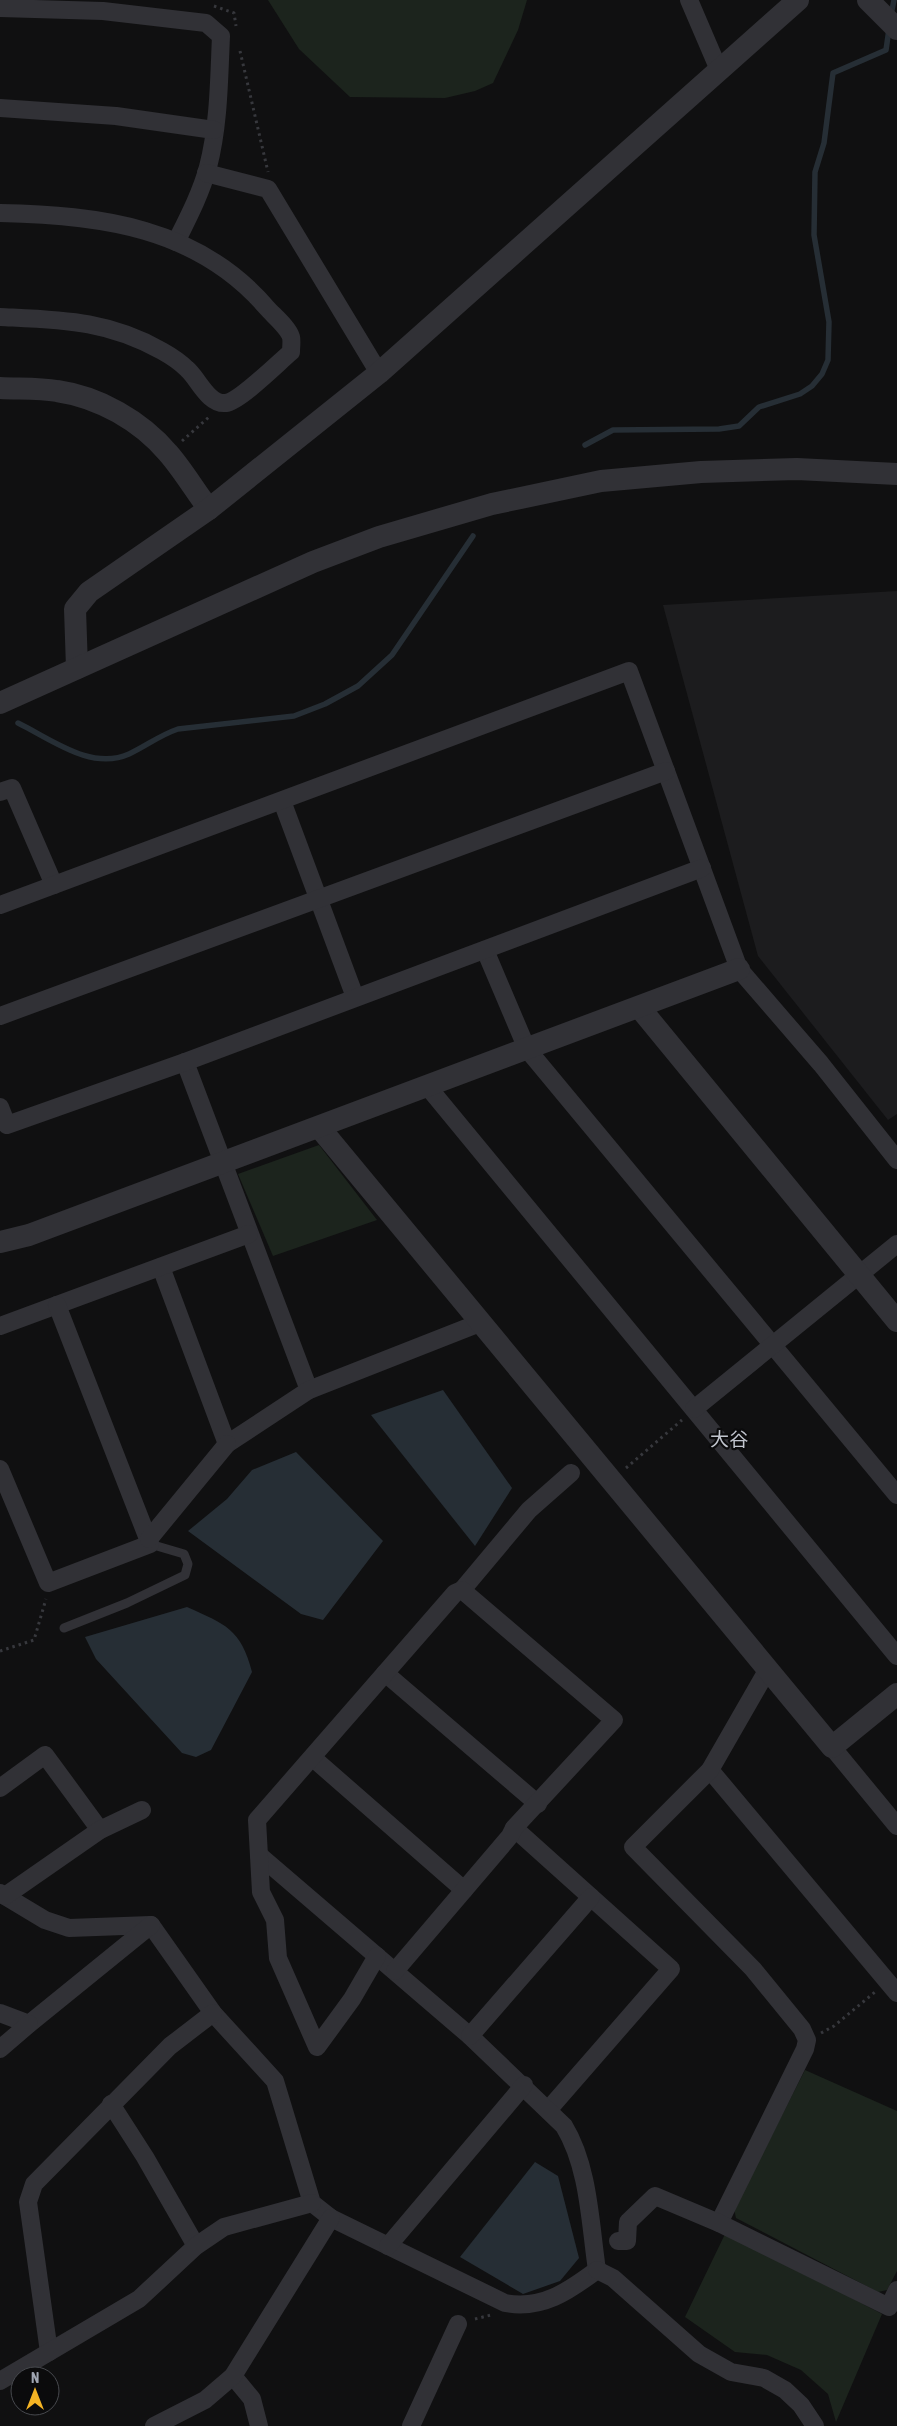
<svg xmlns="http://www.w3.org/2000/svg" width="897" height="2426" font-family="'Asap Condensed','Noto Sans JP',sans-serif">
  <rect width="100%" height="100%" fill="#101011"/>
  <!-- built -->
  <polygon fill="#1c1c1e" points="897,591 897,1114 888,1120 758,956 663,605"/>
  <!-- green -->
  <g fill="#1c241d">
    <polygon points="268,0 527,0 518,30 493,83 475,91 445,98 350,97 299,49"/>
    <polygon points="319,1145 377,1220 273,1256 238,1174"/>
    <polygon points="805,2070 897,2111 897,2271 887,2290 878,2292 736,2218 734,2209"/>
    <polygon points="726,2232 882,2314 836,2422 828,2394 801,2370 767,2355 735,2352 685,2317"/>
  </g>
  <!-- water -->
  <g fill="#262e35">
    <polygon points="443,1390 512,1488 475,1546 371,1415"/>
    <polygon points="296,1452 383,1541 323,1620 301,1614 188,1531 227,1499 252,1470"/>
    <path d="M187,1607c38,17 54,22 65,65l-41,78 -15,7 -14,-4 -86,-94 -11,-22z"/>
    <polygon points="535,2162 558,2176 579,2258 560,2281 523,2294 460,2257"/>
  </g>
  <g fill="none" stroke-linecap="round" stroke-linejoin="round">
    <!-- stream -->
    <g stroke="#262e35" stroke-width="5.5">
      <polyline points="891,15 894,0"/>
      <polyline points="585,445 613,430 719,429 739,426 759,407 800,394 812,386 822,374 828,360 829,322 814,235 815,172 824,143 833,73 886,50 889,29"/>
      <path d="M18,723c33,16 73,48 111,31 17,-8 31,-19 49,-25l116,-13 31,-12 33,-18 34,-31 81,-119"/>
    </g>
    <!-- path -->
    <g stroke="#37383d" stroke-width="3" stroke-dasharray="2.5 4" stroke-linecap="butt">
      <polyline points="214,6 234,13 236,26"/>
      <polyline points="240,51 268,172"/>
      <polyline points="182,441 209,417"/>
      <polyline points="626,1468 682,1420"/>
      <polyline points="0,1651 34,1640 46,1599"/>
      <polyline points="821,2033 834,2026 875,1992"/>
      <polyline points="475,2319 491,2315"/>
    </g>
    <!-- service -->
    <polyline stroke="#313136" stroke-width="9" points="64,1628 127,1603 185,1575 188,1564 184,1554 150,1544"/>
    <!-- minor -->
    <g stroke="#313136" stroke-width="18">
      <polyline points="689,0 719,70"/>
      <path d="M0,8l103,3 103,12 15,13c-2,43 -2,89 -13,131 -7,26 -20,51 -32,75"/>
      <polyline points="0,108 116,116 214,130"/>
      <polyline points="206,173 268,189 379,373"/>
      <path d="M0,213c99,2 198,14 267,95 6,7 21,19 24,29 1,4 0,10 0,15 -13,11 -51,49 -65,51 -18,2 -28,-25 -39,-34 -7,-7 -16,-13 -25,-18 -55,-31 -101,-31 -162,-34"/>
      <polyline points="0,792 12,788 54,885"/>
      <polyline points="282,801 355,997"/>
      <polyline points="0,905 629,671 739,969 821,1064 897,1160"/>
      <polyline points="485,950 527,1049 897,1495"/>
      <polyline points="0,1016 666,771"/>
      <polyline points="185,1062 309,1390"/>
      <polyline points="428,1087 897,1656"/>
      <polyline points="0,1107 7,1125 185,1062 702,868"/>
      <polyline points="161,1267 227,1444 309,1390 482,1322"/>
      <polyline points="0,1326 249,1234"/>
      <polyline points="694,1409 897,1244"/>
      <polyline points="0,1469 48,1583 150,1544 57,1305"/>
      <polyline points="149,1539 227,1444"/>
      <polyline points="462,1590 529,1510 571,1473"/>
      <polyline points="385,1673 538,1804"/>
      <polyline points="832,1747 897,1826"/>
      <polyline points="313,1758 464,1890"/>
      <polyline points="710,1770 897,1993"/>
      <polyline points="0,1788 45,1755 100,1830"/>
      <polyline points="514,1828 671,1969 549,2109"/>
      <path d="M259,1855l211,181 94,90c25,41 26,97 33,144"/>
      <path d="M0,1893l45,27 24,8 82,-3 62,88 62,68 37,122 19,15 174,85c37,7 64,-12 92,-33"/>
      <polyline points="5,1896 100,1830 142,1810"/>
      <polyline points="377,1956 352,1999 317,2047 278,1958 275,1920 261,1892 257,1820 455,1593 462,1590 614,1720 514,1828 510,1836 395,1971"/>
      <polyline points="0,2013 29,2024 151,1925"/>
      <polyline points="470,2036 591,1897"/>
      <polyline points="0,2049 29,2024"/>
      <polyline points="111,2104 145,2157 196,2246"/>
      <polyline points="719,2223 805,2049 807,2040 802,2029 753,1969 633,1847 710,1770 768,1669"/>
      <polyline points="618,2241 627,2241 628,2222 655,2196 719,2223 889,2307 897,2290"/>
      <polyline points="388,2246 524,2085"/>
      <polyline points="597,2270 613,2278 699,2354 731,2372 764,2378 785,2390 801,2405 815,2426"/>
      <polyline points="49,2352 28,2202 34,2184 170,2046 213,2013"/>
      <polyline points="233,2376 252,2399 259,2426"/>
      <polyline points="0,2381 139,2299 196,2246 224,2227 312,2203"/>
      <polyline points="154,2426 205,2400 233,2376 331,2218"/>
      <polyline points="411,2426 458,2324"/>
    </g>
    <!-- tertiary -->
    <g stroke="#313136" stroke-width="22">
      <polyline points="868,0 897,29"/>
      <path d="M0,388c19,1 39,0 57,3 42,6 84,30 111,62 15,17 27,38 41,56"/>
      <polyline points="77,668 75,609 89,592 209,509 379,373 798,0"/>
      <polyline points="0,703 313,562 379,537 492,504 601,481 701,472 797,469 897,474"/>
      <polyline points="639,1007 897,1321"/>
      <polyline points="319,1127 832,1747 897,1694"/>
      <polyline points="0,1242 29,1235 739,969"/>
    </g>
  </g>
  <g text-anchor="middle" stroke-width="4.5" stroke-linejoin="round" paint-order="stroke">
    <!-- quarter labels -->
    <g font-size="19" fill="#c1c5ce" stroke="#0b0b0c">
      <text x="729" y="1446">大谷</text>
    </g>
  </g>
  <!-- north arrow -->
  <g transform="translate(35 2391)"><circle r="24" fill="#0b0b0c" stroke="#47494e"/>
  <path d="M0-4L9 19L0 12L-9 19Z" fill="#f5b424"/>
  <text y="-8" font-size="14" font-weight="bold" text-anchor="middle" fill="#a0a6b2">N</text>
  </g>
</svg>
